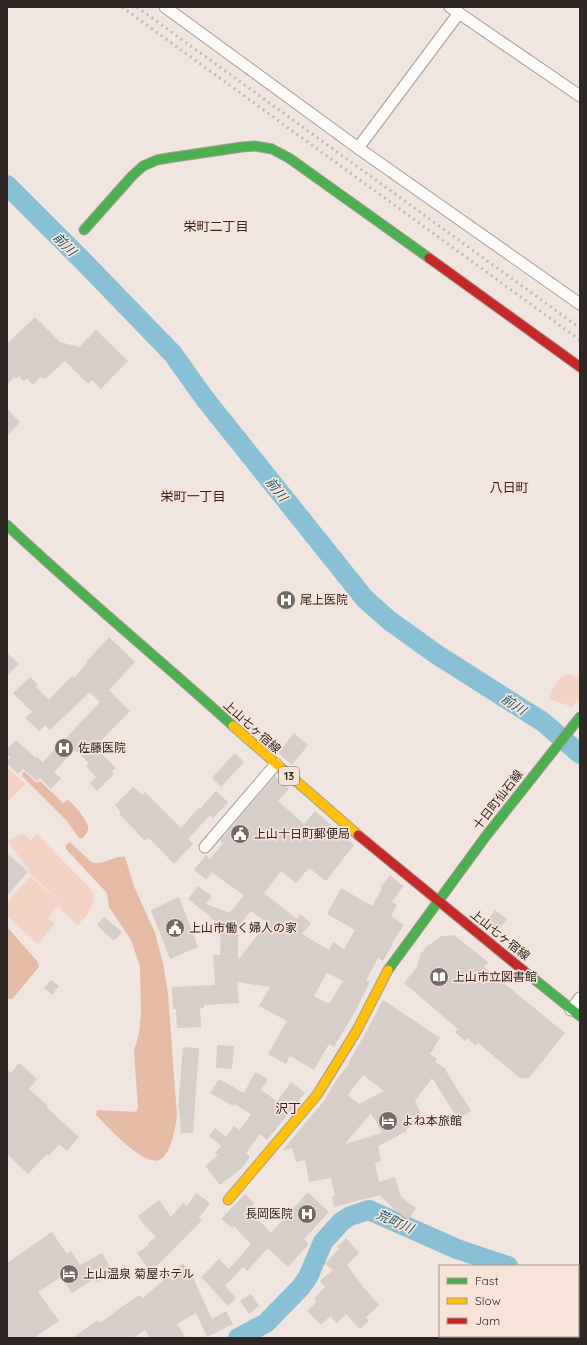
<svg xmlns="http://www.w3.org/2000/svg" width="587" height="1345" font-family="Quicksand,'Noto Sans JP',sans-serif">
  <rect width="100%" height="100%" fill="#f1e5df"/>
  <!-- green -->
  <g fill="#f3d3c3">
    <path d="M568,674l12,4v19l-8,10 -22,-8c1,-11 8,-21 18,-25z"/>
    <polygon points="7,767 25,784 8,801 7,800"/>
    <path d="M24,834l7,7 6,-7 55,56c5,15 -5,24 -14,35h-1l-18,-17 3,-5 -32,-29 -2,-5 -20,-27 10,-7z"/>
    <polygon points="30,876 61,903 48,918 55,924 38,944 7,916 7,903"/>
  </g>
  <!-- forest -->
  <g fill="#e5bba5">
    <path d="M23,772h2l12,11 3,-2 23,22 5,-3c5,3 19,20 20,26 1,5 -2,8 -5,12h-4l-12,-17 -45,-45z"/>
    <path d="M70,842l21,20c14,4 22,-7 34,-5l9,29 21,47 8,30 5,31 9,122c-2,12 -5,38 -18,44 -15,7 -53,-35 -63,-45l1,-5 39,2 2,-5 -4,-56 5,-17 2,-20 -1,-47 -9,-27 -22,-33 -2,-14 -41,-44v-4z"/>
    <polygon points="7,927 38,962 39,967 12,999 9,999 7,998"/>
  </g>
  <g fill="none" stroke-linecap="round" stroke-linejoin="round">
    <!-- river -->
    <g stroke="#89c0d5" stroke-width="20">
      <polyline points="7,185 82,260 173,354 205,399 365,599 390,621 436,654 543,722 580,754"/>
      <polyline points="578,1280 580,1280"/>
      <polyline points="238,1338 266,1323 301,1287 308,1277 323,1242 341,1222 350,1216 369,1210 457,1249 508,1266"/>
    </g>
  </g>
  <!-- building -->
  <g fill="#d7cec9" fill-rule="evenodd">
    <polygon points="35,317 60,342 79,347 96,330 128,361 101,389 92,380 88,384 65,361 45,379 41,377 33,385 27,378 24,381 19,376 16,379 14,377 7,385 7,344"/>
    <polygon points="7,409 20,422 7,436"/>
    <polygon points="109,637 135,662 109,690 130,711 95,747 116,768 112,771 114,774 97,791 90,783 96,777 86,766 89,763 75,750 54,772 61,778 51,789 40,778 37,781 23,769 18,774 7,763 7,761 10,757 7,754 7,749 16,740 36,758 37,757 43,762 100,702 90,692 50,730 45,725 39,731 25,718 32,712 13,693 30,677 38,685 36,687 49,700 72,676 74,678 87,663 86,662"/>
    <polygon points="7,653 19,664 7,676"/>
    <polygon points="294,733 308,745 292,765 278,753"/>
    <polygon points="235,753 244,762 221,787 212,778"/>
    <path d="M275,776l14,13 -11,12 26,23 11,-13 39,34 -28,36 -17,-13 -13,15 -15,-12 -17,22 33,26 3,-5 11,9 -9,11 27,16 4,-8 11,7 11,-19 -28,-16 14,-26 31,18 10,-17 -2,-1 10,-13 13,11 -11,16 5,3 -6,11 13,9 -12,18 1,1 -10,17 -5,-3 -12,22 4,2 -14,28 -22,37 -5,-3 -15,26 -24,-14 -4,8 -18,-10 19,-33 -28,-15 11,-19 -33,-5 2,21 -35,2v3h-4l1,19 -24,1 -1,-19h-3l-1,-22 43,-2 -2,-30h7l1,-32 -10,-4v-2l-23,-18 10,-13 14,10 -6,8 24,9 14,-18 -18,-12 -14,-11 -6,8 -12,-10 12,-15 4,4 13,-16 -3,-2zM251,911l16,12 -29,37v-33zM327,973l16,8 -14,23 -15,-8z"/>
    <polygon points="133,787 142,795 145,792 181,828 199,808 200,809 216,791 228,802 213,818 210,815 188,839 193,844 174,864 151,840 148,838 145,841 119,814 121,812 115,805"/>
    <polygon points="7,853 28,872 7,896"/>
    <polygon points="179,897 198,947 170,959 151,910"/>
    <polygon points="495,910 507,919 498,930 487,921"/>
    <polygon points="104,917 122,932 114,941 97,925"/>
    <polygon points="454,935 488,962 484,967 565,1033 529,1078 520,1078 478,1043 476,1046 467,1038 465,1041 455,1032 458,1029 404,983 417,967 420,955 427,946 442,936"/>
    <polygon points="51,980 59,986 52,995 44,988"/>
    <path d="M383,1000l57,38 -10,16 7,5 -2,3 11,7v2l25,40 -13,8 -26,-41 -17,23 9,20 -18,8 1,2 -29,15 3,15 -6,2 4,19 16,-5 6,20 15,11 -8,12 -14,-11 -14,-14 -46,12 -2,-10 3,-1 -4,-18 -22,4 -4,-22 -9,2 -4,-14 -10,3 42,-50 13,-22 12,-15 -1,-1 17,-29zM363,1075l21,16 -25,13 -11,-9zM371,1113l11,20 -37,11z"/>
    <polygon points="217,1045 234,1046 232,1069 216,1068"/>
    <polygon points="183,1047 199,1048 193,1133 181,1133 179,1109 178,1109"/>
    <polygon points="19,1063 37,1079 29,1089 48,1106 47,1108 79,1137 67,1151 59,1144 49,1156 47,1154 28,1174 7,1154 7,1069 11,1073"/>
    <polygon points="255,1072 268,1079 261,1090 277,1101 291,1082 305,1093 267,1140 260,1134 246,1153 250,1157 241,1169 220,1185 205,1166 218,1155 215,1153 221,1146 209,1136 215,1128 226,1137 234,1126 240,1130 251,1114 234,1104 233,1106 210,1093 219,1079 244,1093"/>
    <polygon points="308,1192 329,1212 304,1239 309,1244 288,1267 268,1248 247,1271 243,1267 225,1286 236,1298 228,1306 201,1277 219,1259 229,1269 251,1244 234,1226 232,1228 221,1219 245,1194 254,1203 249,1210 271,1233"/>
    <polygon points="196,1193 210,1203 199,1218 202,1220 151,1272 137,1253 149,1245 148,1243 156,1237 145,1225 144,1225 138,1216 159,1200 171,1217 183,1203 187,1206"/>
    <polygon points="52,1232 67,1254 71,1251 80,1265 102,1253 114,1273 96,1283 94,1279 72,1293 61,1277 38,1292 59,1321 34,1338 7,1338 7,1263"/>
    <polygon points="346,1238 359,1253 347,1265 364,1288 379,1305 366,1317 369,1321 360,1329 346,1314 337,1323 330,1316 321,1325 307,1311 316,1302 314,1299 325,1287 320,1281 333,1270 325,1264 339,1249 337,1247"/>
    <polygon points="183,1263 190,1271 212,1319 226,1311 233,1324 207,1337 196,1313 177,1324 186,1338 150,1338 145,1330 133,1338 72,1338 98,1320 100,1323 114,1313 113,1313 139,1295 143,1298"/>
    <polygon points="251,1294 259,1306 249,1314 240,1301"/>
  </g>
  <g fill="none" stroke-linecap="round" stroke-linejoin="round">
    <defs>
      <g id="street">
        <polyline points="165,7 358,148 580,304"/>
        <polyline points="450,7 580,96"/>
        <polyline points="358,148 459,13"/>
        <polyline points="205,847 276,764"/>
        <polyline points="571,1010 580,998"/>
      </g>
      <g id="fast">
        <polyline points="84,230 132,176 143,166 157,160 168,158 242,147 255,146 272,149 289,158 429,258"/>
        <path d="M7,525c73,69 151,133 226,201"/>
        <polyline points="388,970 486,836 580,717"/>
        <polyline points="524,971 580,1016"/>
      </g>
      <g id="slow">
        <polyline points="233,726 358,835"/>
        <polyline points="228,1200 317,1095 357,1030 388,970"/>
      </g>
      <g id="jam">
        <polyline points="429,258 580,367"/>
        <polyline points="358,835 524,971"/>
      </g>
    </defs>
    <!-- street casing -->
    <use href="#street" stroke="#a59c98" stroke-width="13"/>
    <!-- fast casing -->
    <use href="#fast" stroke="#a59c98" stroke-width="11"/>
    <!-- slow casing -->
    <use href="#slow" stroke="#a59c98" stroke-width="11"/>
    <!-- jam casing -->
    <use href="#jam" stroke="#a59c98" stroke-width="11"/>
    <!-- street -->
    <use href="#street" stroke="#fdfbfa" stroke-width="11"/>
    <!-- fast -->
    <use href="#fast" stroke="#4caf50" stroke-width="9"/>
    <!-- slow -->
    <use href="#slow" stroke="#ffc107" stroke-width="9"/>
    <!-- jam -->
    <use href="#jam" stroke="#c62828" stroke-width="9"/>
    <!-- rail -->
    <g stroke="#bfbcba" stroke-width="3" stroke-dasharray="2 4" stroke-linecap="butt">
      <polyline points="122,7 580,340"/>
      <polyline points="137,7 580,328"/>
    </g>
  </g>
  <!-- icons -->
  <defs>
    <symbol id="hospital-disc" viewBox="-11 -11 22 22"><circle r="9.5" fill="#726a65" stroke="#f8e3d8"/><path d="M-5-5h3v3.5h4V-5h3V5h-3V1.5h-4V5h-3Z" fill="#fff"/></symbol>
    <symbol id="civic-disc" viewBox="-11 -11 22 22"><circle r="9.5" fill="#726a65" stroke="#f8e3d8"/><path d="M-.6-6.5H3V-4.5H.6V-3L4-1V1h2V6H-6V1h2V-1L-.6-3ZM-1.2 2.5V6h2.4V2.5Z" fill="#fff"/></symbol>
    <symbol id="library-disc" viewBox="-11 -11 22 22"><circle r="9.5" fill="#726a65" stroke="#f8e3d8"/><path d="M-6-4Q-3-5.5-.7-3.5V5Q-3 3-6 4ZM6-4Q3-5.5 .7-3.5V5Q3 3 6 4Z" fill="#fff"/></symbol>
    <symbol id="hotel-disc" viewBox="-11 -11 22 22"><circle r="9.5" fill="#726a65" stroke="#f8e3d8"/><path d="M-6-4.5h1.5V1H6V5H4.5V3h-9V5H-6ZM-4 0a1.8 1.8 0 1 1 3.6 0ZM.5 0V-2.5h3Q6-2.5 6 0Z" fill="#fff"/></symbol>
  </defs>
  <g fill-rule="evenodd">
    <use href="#hospital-disc" x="275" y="589" width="22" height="22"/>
    <use href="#hospital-disc" x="53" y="737" width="22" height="22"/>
    <use href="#civic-disc" x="229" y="823" width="22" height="22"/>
    <use href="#civic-disc" x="164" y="917" width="22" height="22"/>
    <use href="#library-disc" x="428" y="966" width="22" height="22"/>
    <use href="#hotel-disc" x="377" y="1110" width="22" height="22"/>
    <use href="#hospital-disc" x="296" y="1203" width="22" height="22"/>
    <use href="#hotel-disc" x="58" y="1263" width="22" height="22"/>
  </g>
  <g text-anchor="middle" stroke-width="3.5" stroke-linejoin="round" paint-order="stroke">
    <!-- shield labels -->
    <rect fill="#f8e3d8" stroke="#6b5f59" stroke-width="1" x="279" y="767" width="20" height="18" rx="3"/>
    <g font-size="11" font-weight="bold" fill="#2e2723">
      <text x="289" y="780">13</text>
    </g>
    <!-- poi labels -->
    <g font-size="12" fill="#2e2723" stroke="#f8e3d8" text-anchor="start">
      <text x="300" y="604">尾上医院</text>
      <text x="78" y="752">佐藤医院</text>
      <text x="254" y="838">上山十日町郵便局</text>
      <text x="189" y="932">上山市働く婦人の家</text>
      <text x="453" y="981">上山市立図書館</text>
      <text x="402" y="1125">よね本旅館</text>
      <text x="293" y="1218" text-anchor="end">長岡医院</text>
      <text x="83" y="1278">上山温泉 菊屋ホテル</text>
    </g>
    <!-- street labels -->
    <g font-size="12" fill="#2e2723" stroke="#f8e3d8">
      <text transform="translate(252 727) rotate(42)" y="4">上山七ヶ宿線</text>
      <text transform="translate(498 800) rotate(-52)" y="4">十日町仙石線</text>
      <text transform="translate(500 935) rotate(39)" y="4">上山七ヶ宿線</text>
    </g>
    <!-- neighbourhood labels -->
    <g font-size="13" fill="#35251e" stroke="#f8e3d8">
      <text x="216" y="231">栄町二丁目</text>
      <text x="509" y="492">八日町</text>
      <text x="193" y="501">栄町一丁目</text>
      <text x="288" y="1113">沢丁</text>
    </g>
    <!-- water labels -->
    <g font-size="13" font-style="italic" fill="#165970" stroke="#f8e3d8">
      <text transform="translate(65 244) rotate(45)" y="5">前川</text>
      <text transform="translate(277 489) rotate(51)" y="5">前川</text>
      <text transform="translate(514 704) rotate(33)" y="5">前川</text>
      <text transform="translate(395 1221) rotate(24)" y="5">荒町川</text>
    </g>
  </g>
  <!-- border -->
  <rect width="587" height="1345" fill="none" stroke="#2e2723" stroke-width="16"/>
  <!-- legend -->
  <rect x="439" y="1265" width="140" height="72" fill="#f8e3d8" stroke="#a79890"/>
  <rect x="447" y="1278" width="20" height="6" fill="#4caf50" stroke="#a79890"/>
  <text x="475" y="1285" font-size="12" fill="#2e2723">Fast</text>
  <rect x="447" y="1298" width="20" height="6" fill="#ffc107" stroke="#a79890"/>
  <text x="475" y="1305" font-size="12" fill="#2e2723">Slow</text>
  <rect x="447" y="1318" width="20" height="6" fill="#c62828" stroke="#a79890"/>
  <text x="475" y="1325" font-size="12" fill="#2e2723">Jam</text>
</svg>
